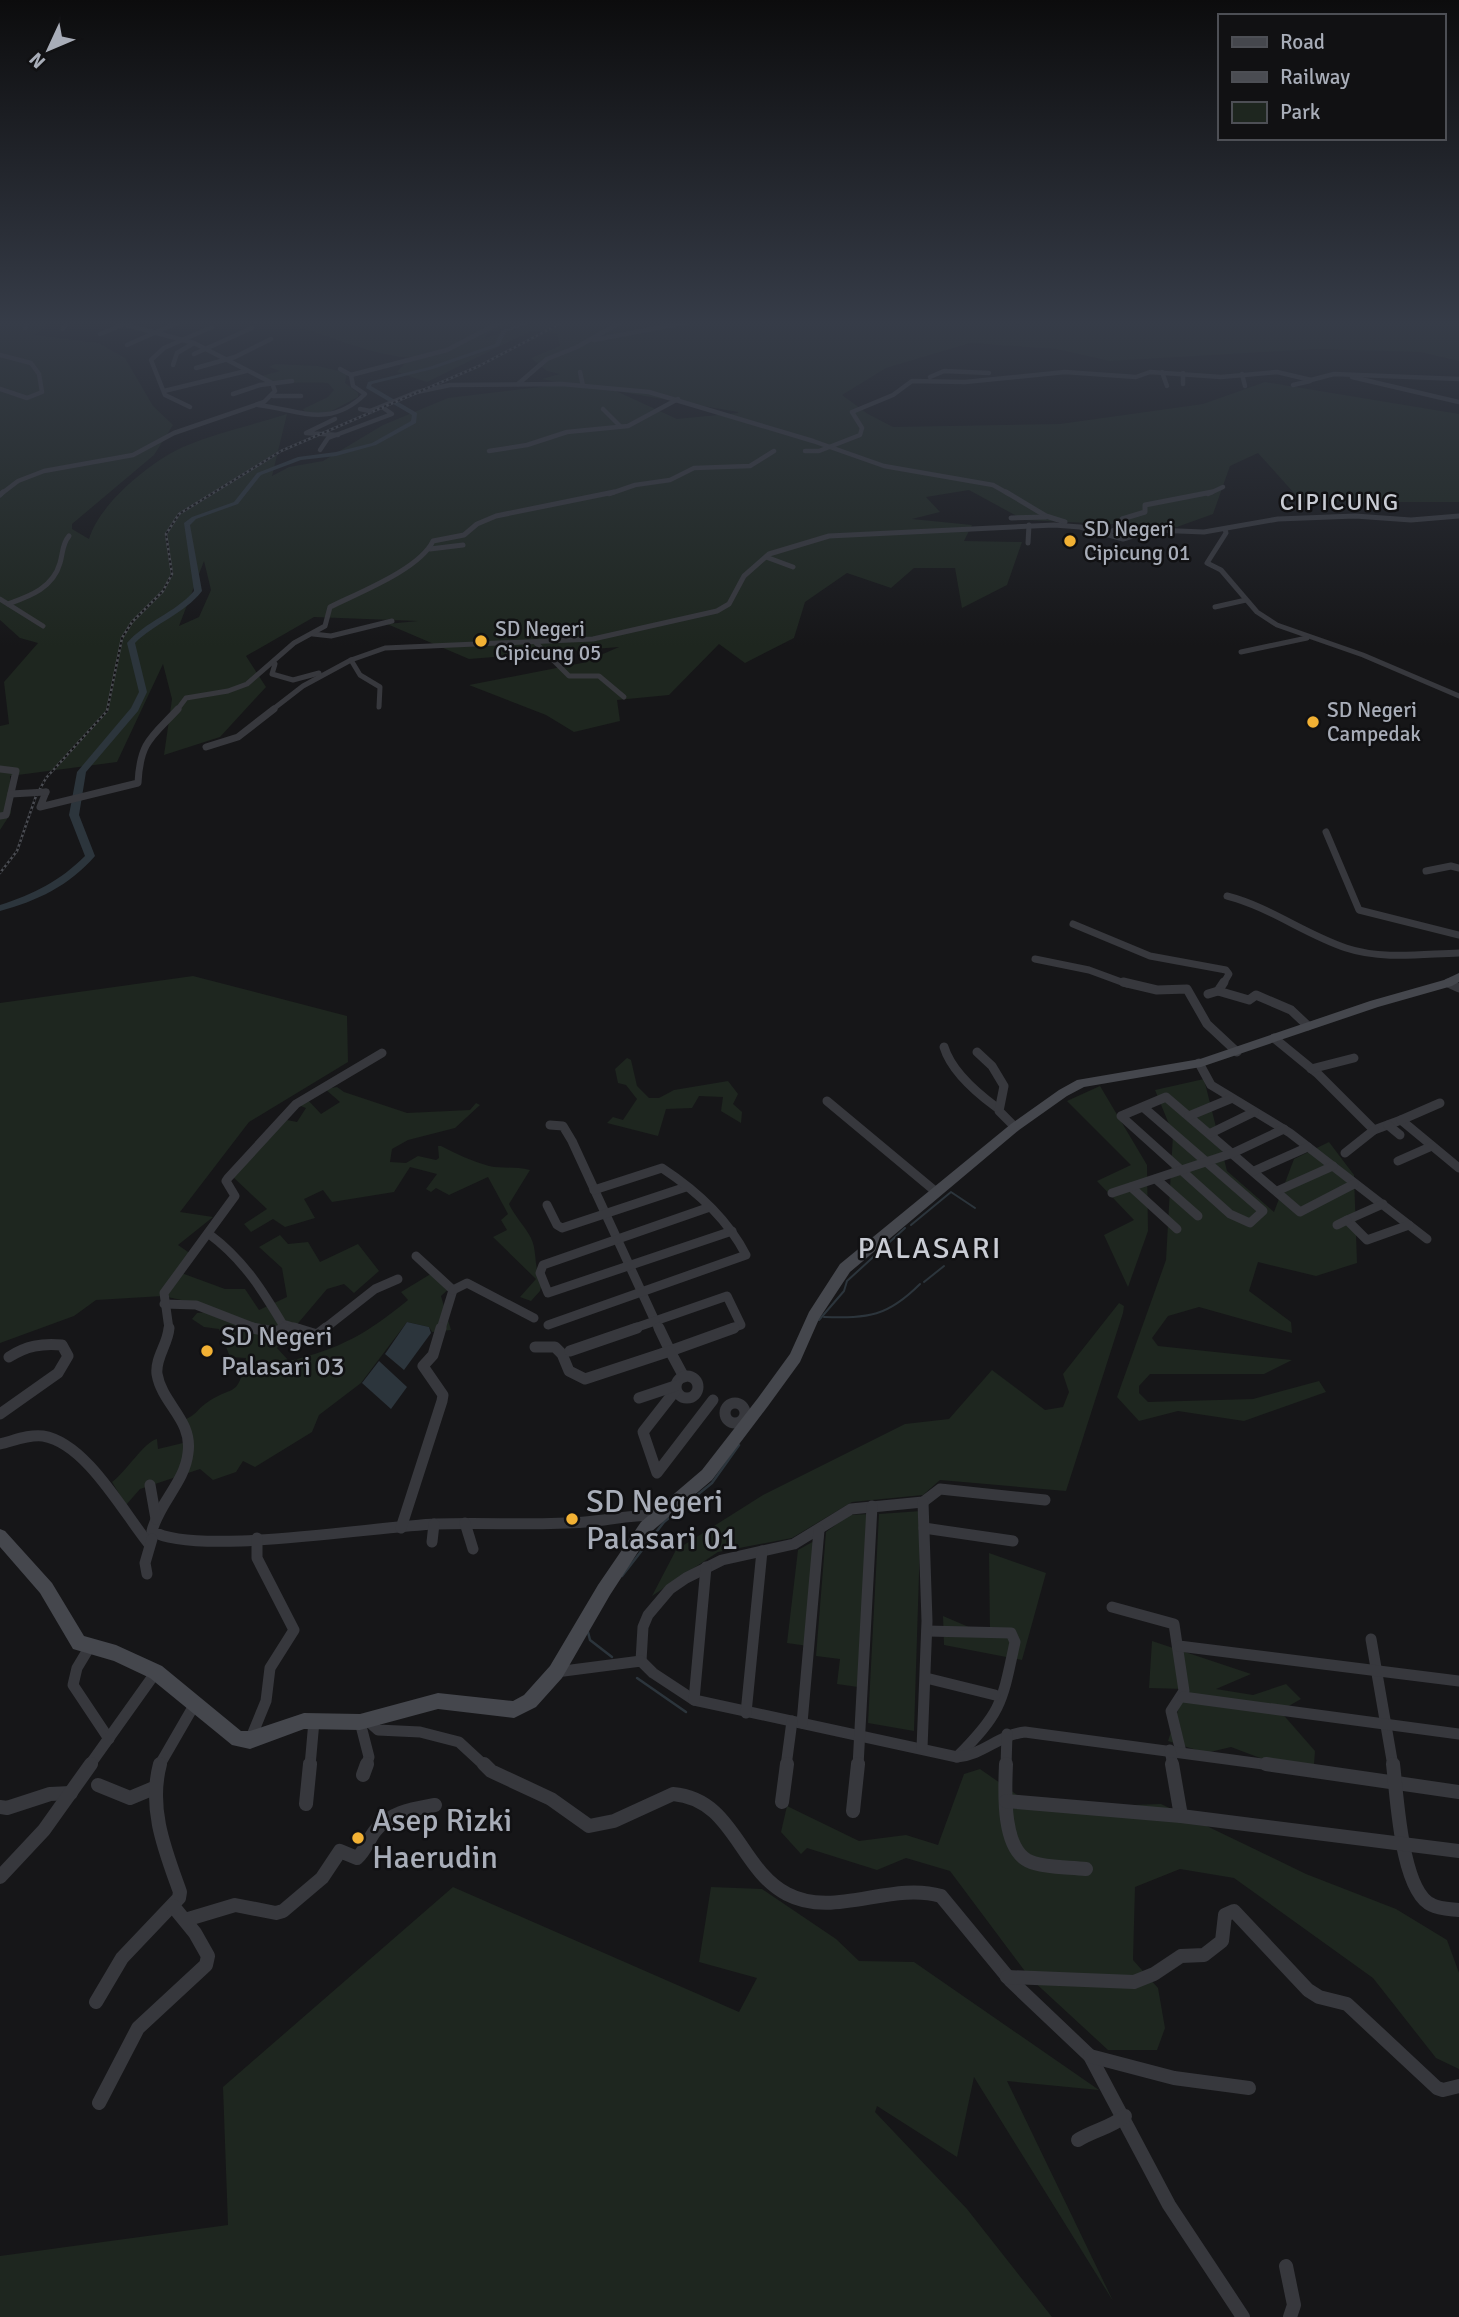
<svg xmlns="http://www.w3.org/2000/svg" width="1459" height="2317" font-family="Signika,sans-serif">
  <rect width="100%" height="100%" fill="#161618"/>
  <!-- green -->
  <g fill="#1e261f" fill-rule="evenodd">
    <path d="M0,322h50l-15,13 64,8 26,15 28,48 20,19 -19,30 -82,69v5l17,10c10,-35 61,-77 94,-92 33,-14 70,-22 104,-33l-15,62 17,-9 34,-6 60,-36 65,-27 117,-14 -23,-5 18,-5 -13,-3 -16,-13 29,-12 -3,-13 -26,-2 -104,51 -30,-10 9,-10 10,-4c-48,-1 -92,-27 -138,-36h244l-31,10 -7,6 61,-16h914v39l-39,-9 -103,-3 -207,12 -54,-12 -86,-6 -84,25 -44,27 26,19 25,13 167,-3 143,-20 62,-22 194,32v88h-157l-44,-49 -28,13 -17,48 -36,13 -153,-7 -55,-30 -43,7 14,15 -28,7 60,6 -8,16 58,1 -15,43 -45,23 -7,-40h-41l-23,20 -44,-15 -42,29 -11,36 -49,25 -26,-19 -50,51 -52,5 3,21 -46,11 -28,-17 -77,-30 113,-22 37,-16 -150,12 -82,-35 31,-3 -104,-4 -68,39 20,31 -46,50 -56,18 8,-56 -9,-35 -46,98 -107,14 1,37 -11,17v-104l9,-2 -5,-42 34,-39 -18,-5 -20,-18zM616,391l122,21v1l-61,6zM204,561l7,29 -12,27 -20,9z"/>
    <path d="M275,364l43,2 29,7 -2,10 13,10v4l-34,18 -19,-3 -2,-3 25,-12 6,-7 -6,-7c-23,-2 -49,3 -70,-6l22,-6 -11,-4z"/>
    <path d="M193,976l154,40 1,46 -99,60 -69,90 33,5 -35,28 13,9 -15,17 49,18h20l14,21 28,-13 -5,-29 -23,-21 21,-12 8,9 20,-2 12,20 38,-18 21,27 -25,22 -10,-9 -17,5 -50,59 12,13c51,-12 79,-28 119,-61l-7,-8 33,-20 19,13 -12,11 10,34 -19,2 -3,-5 -22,-5 -46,61 -42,32 -7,17 -57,35 -12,-6 -7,11 -23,8 -13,-11 -60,20 -14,16 -14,-23c14,-10 32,-40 45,-43l1,10 25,-6v-23c11,-3 14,-10 22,-16 29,-21 32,-3 41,-46l-16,-1 -11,-28 -15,-2 -12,-8 5,-6 11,-1 1,-6 -46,-10 -67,4 -22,16 -74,27v-340z"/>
    <polygon points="627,1058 631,1060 637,1086 649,1098 659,1098 674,1090 728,1081 738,1094 733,1104 742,1112 741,1123 721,1111 723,1097 699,1096 692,1108 666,1109 658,1136 607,1123 613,1117 623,1120 637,1099 626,1085 618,1083 615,1069"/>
    <polygon points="1204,1079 1227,1171 1274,1212 1294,1159 1329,1142 1354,1175 1357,1263 1316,1276 1258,1262 1249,1291 1291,1322 1292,1333 1199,1307 1168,1316 1152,1338 1158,1346 1292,1360 1264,1374 1150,1374 1139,1386 1139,1393 1148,1402 1253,1399 1319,1381 1326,1392 1244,1421 1178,1411 1139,1421 1117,1397 1166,1260 1173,1134 1155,1090"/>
    <polygon points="1100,1086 1147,1165 1148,1231 1128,1287 1104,1235 1134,1220 1097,1181 1131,1165 1067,1101"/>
    <path d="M337,1087l7,5 63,21 63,-3 6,-7 4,2 -25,23 -47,12 -16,9 -2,13 16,1 12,-7 18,4 3,-2 -1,-12h3c15,8 31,15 48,20 13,3 27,0 41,4l-21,34c6,13 16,22 22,34 7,15 2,30 11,44l-2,9 -9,10 -11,-4 16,-18 -43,-42 14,-7 -6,-10 7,-6 -20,-37 -39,18 -13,-7 -5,4 -5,-3 11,-15 -27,-7 -16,25 -62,10 -9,-12 -19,9 11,19 -30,9 -12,-8 -22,13 -7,-8 23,-15 -35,-33 55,-56 10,2 9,-14 -8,-3 9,-6 14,15 19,-12 -15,-13z"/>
    <polygon points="1119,1303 1124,1306 1123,1313 1066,1491 940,1480 923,1495 852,1502 792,1538 718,1552 652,1596 676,1550 763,1495 905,1424 949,1419 992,1370 1045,1410 1063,1407 1069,1392 1063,1374"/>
    <polygon points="921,1511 914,1731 868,1723 879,1514"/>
    <polygon points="870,1514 858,1687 837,1684 840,1659 816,1656 826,1532 849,1515"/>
    <polygon points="816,1540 808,1646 787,1643 798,1550"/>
    <polygon points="989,1553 1046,1573 1022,1660 944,1645 943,1616 990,1636"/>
    <polygon points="1152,1641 1251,1674 1216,1689 1253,1695 1286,1684 1301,1699 1280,1711 1315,1751 1313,1778 1231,1747 1206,1753 1168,1741 1185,1689 1149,1688"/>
    <polygon points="980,1769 1026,1801 1080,1807 1161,1804 1306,1874 1396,1909 1447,1940 1459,1973 1459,2069 1436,2058 1373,1978 1234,1878 1180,1869 1135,1887 1133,1960 1158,1988 1165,2028 1157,2050 1108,2050 1030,1978 950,1871 906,1858 877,1870 807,1848 801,1854 781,1832 787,1806 859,1841 906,1835 938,1845 964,1774"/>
    <polygon points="453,1887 739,2012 757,1978 699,1962 711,1887 762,1889 836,1939 859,1961 914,1962 1099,2090 1007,2081 1113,2301 974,2077 957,2157 877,2106 875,2112 967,2209 1052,2317 0,2317 0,2256 228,2225 223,2087"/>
  </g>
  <!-- water -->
  <g fill="#2c353c">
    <polygon points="407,1322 429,1327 431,1333 404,1370 385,1354"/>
    <polygon points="379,1361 407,1387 391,1409 362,1383"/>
  </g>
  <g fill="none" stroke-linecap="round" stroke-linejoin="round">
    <!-- stream-far1 -->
    <g stroke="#2c353c" stroke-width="2">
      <polyline points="911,1225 951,1192 975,1208"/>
      <polyline points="924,1282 944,1266"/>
      <path d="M824,1317c45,1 63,0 96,-33"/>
      <polyline points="819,1320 844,1291 847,1281 905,1228"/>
    </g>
    <!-- stream -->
    <g stroke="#2c353c" stroke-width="2.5">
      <polyline points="622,1576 664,1522 712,1483 739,1445"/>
      <polyline points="588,1632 590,1640 612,1657"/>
      <polyline points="637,1678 686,1712"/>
    </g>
    <!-- river -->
    <path fill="#2c353c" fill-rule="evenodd" d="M526,322h8l-28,10 -7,14 -66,23 -61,15 -1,2 46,27 -1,10 -40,22 -40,11 -35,4 -40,15 -23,29 -42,15 -6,6 12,66c-18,23 -47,32 -67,52l12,49 -9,19 -52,61 -7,43 16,41c-26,30 -58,45 -95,55v-6c34,-11 60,-24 85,-49l-16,-41 8,-43 54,-64 8,-16 -12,-49c19,-22 48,-30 67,-52l-10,-68 8,-6 42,-15 23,-29 41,-16 38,-5 36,-9 39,-22 1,-6 -46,-27 2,-6 61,-15 66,-23 7,-14z"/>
    <!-- street-far5 -->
    <g stroke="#37383d" stroke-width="4.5">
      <polyline points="25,328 29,322"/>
      <polyline points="63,329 67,322"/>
      <polyline points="100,334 122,325"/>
      <polyline points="594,340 688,322"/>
      <polyline points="127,345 179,322"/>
      <polyline points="194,354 252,328"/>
      <polyline points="0,355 31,363 39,374 42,392 27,398 0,389"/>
      <polyline points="173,365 177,353 194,343"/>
      <polyline points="196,368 235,357 271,339"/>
      <polyline points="340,369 351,375"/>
      <polyline points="580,372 583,386"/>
      <polyline points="1162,372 1167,386"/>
      <polyline points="1183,373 1183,384"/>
      <polyline points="1242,374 1245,386"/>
      <polyline points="930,377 944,371 989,373"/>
      <polyline points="1352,377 1459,402"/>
      <polyline points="518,384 547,359 577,347 621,322"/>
      <polyline points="1293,385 1310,381"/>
      <polyline points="164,391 246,371"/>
      <polyline points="233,394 260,385 292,381"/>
      <polyline points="273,396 301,396"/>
      <path d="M258,405c41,5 72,24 107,-11l-12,-8 -2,-11 96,-25 54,-28"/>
      <polyline points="190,407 165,395 151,360 164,348 212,327"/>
      <polyline points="603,409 620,426"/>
      <polyline points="370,411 417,392 450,385 562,384 649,392 813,441 884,466 993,485 1009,494"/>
      <polyline points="335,419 306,433 338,435"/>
      <polyline points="320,450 328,438 392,414 382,407"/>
      <polyline points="489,451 527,445 567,432 628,426 678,399"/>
      <polyline points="805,451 819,451 860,435 862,428 852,412 893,395 912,381 965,382 1065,372 1136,377 1150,372 1221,377 1277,372 1311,380 1334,374 1459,379"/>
      <polyline points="1,494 18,481 44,471 133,455 174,433 264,402 275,391 272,383 194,343 116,322"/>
      <polyline points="609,494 635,485 670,480 694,468 750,466 774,451"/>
      <polyline points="1208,494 1223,487"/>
    </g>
    <!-- street-far4 -->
    <g stroke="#37383d" stroke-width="5">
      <polyline points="1006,492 1046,516 1065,522"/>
      <polyline points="0,495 3,492"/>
      <polyline points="1011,518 1046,517"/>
      <polyline points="1225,529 1226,533 1207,563 1221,570 1257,612 1277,625 1363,655 1459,696"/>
      <polyline points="1105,534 1126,525 1122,519 1145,512 1145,505 1212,492"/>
      <polyline points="1028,543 1029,525"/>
      <polyline points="430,549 463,545"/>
      <polyline points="766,557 793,567"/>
      <polyline points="0,599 43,626"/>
      <path d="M8,604c22,-8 45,-16 52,-41 3,-10 2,-19 9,-27"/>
      <polyline points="1215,607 1246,600"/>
      <polyline points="313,634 331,636 392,621"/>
      <polyline points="535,642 569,676 599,676 624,697"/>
      <polyline points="1241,652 1307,638"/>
      <polyline points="351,660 360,675 380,687 379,707"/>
      <polyline points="275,664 272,674 293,680 319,673"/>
      <path d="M177,710l9,-12 42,-7 19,-7 47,-41 31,-17 5,-19c28,-14 90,-38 103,-66l31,-6 13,-11 19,-8 118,-24"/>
      <polyline points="272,710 303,686 351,660 385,648 593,639 717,611 729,604 744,576 769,554 829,536 1054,525 1080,527 1123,539 1153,530 1204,532 1278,519 1355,516 1411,520 1459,516"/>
    </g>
    <!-- street-far3 -->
    <g stroke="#37383d" stroke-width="7">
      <polyline points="206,747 238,737 274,709"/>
      <polyline points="0,769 16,771 6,815 0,816"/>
      <path d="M46,792l-6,15 98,-24c2,-42 14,-46 40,-74"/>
      <polyline points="1326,832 1359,910 1459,935"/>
      <polyline points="1426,871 1451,866 1459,868"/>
      <path d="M1227,896c43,11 77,38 119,52 36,12 76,6 113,5"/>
      <polyline points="1073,924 1150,956 1226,970 1229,974 1223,984"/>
      <polyline points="1035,959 1089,970 1127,984"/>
    </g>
    <!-- street-far2 -->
    <g stroke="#37383d" stroke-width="9">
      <polyline points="1123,982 1157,990 1187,989 1207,1024 1237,1052"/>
      <polyline points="1448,983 1459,988"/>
      <polyline points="1218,991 1224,982"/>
      <polyline points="1208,994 1218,991 1249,1000 1256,995 1291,1010 1308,1026"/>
      <polyline points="1274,1038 1318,1074 1374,1130 1401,1120 1459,1168"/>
      <path d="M944,1047c7,23 33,46 52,60"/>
      <polyline points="977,1052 992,1066 1004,1086 999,1111 1015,1127"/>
      <polyline points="1199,1063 1211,1085 1290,1133 1427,1239"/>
      <polyline points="1311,1069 1354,1058"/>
      <polyline points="827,1101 935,1191"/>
      <polyline points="1143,1107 1263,1211 1250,1223 1230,1214 1121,1116 1166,1097 1300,1212 1354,1184"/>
      <polyline points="1189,1116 1230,1099"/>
      <polyline points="1401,1120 1440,1103"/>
      <polyline points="550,1125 563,1126 572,1141 655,1321"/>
      <polyline points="1388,1125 1400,1135"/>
      <polyline points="1211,1133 1254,1112"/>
      <polyline points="1345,1153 1374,1130"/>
      <polyline points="1398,1161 1432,1146"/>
      <polyline points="1254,1171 1308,1147"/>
      <polyline points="1156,1179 1198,1216"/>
      <polyline points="1131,1187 1177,1229"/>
      <polyline points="1277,1191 1333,1166"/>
      <polyline points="1112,1193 1233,1153 1284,1129"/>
      <polyline points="1383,1204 1347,1220 1367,1240 1409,1225"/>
      <polyline points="547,1205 557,1225 562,1228 686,1187"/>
      <polyline points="710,1207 543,1265 540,1273 548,1293 732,1231"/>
      <polyline points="1337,1225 1347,1220"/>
      <path d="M209,1234c35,26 54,57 76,94l-3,1"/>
      <polyline points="416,1256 453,1290 441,1329"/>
      <polyline points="453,1290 467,1283 534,1318"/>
      <polyline points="164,1304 196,1305 258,1329"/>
      <polyline points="655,1321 659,1329"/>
      <polyline points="655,1321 727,1296 741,1325 729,1329"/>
      <polyline points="286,1325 299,1329"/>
      <path d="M548,1325l198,-70c-19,-37 -49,-64 -84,-87l-68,22"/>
      <polyline points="169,1329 164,1293 235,1196 226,1181 228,1178 296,1104 382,1053"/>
      <polyline points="324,1329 375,1289 398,1279"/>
      <polyline points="632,1329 655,1321"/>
    </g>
    <!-- street-far1 -->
    <g stroke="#37383d" stroke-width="11">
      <path d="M169,1328c-1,16 -14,30 -12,46 5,30 36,46 31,79 -3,29 -29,50 -36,78 43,26 225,-5 284,-7 50,-2 100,2 149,-2 25,-2 49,-8 74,-7"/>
      <polyline points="252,1328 275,1332 285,1328"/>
      <polyline points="294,1328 317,1335 326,1328"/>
      <polyline points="659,1328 670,1351 734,1328"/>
      <polyline points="535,1347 555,1347 562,1354 569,1371 585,1379 670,1351 684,1377"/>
      <polyline points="570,1351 637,1328"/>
      <circle cx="687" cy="1387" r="11"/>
      <polyline points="675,1391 643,1432 657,1473 713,1400"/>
      <polyline points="639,1398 675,1386"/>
      <circle cx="735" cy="1413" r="10"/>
      <path d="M0,1414l58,-41 10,-17 -6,-11c-20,-2 -36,1 -53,12"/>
      <path d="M0,1444c13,-3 29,-10 43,-8 43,7 80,76 106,108"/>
      <polyline points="150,1485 156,1519"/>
      <polyline points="465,1523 473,1549"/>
      <polyline points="401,1528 442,1401 443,1395 423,1366 433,1355 441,1328"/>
      <polyline points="924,1528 1013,1541"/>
      <polyline points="432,1542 434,1524"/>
      <polyline points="147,1574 145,1563 152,1539"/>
      <polyline points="1112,1607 1174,1624 1184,1691 1171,1711 1181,1752"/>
      <path d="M927,1631l84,2 4,9c-13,61 -13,70 -58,115"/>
      <polyline points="1371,1639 1393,1766"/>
      <polyline points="1179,1646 1459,1681"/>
      <polyline points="89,1648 77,1668 73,1685 109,1739"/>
      <polyline points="641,1661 643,1627 648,1615 670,1589 686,1578 722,1560 794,1544 851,1509 923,1502 940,1489 1045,1500"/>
      <path d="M556,1672l85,-11 12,12 41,27 263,57c26,-2 41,-22 68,-25l253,34"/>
      <polyline points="926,1678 995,1695"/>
      <polyline points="1183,1697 1459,1734"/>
      <polyline points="694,1700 706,1567"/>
      <polyline points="746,1713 762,1551"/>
      <polyline points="367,1720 378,1730 420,1732 459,1742 485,1766"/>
      <polyline points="360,1722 369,1757 366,1766"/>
      <polyline points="802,1723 819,1530"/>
      <polyline points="250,1740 266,1701 270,1668 294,1630 257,1558 257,1538"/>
      <polyline points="922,1748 927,1621 923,1502"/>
      <polyline points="1170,1750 1173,1766"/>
      <polyline points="89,1766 156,1672"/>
      <polyline points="159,1766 196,1702"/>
      <polyline points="310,1766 314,1721"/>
      <polyline points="786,1766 792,1721"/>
      <polyline points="858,1766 872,1506"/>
      <polyline points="1006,1766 1007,1734"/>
    </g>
    <!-- street -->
    <g stroke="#37383d" stroke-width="14">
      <path d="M484,1764l7,7 60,28 38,27 25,-5 59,-27c61,5 66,75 114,100 47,25 104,-13 154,2l70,85 79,75 79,149 74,112"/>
      <path d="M1006,1764c-1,25 -5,87 25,98 15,6 38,5 55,7"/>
      <polyline points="1172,1764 1181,1816"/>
      <polyline points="1266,1764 1459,1792"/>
      <path d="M1393,1764c4,31 8,128 39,141 7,4 19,4 27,5"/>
      <polyline points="363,1775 367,1764"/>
      <polyline points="98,1785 130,1798 154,1788"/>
      <polyline points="1006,1801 1181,1816 1459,1851"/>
      <polyline points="782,1802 787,1764"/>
      <polyline points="306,1804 310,1764"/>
      <polyline points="0,1807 7,1808 50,1794 71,1793"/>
      <polyline points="853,1811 858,1764"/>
      <polyline points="0,1877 44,1830 91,1764"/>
      <path d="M185,1920l50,-15 41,8 7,-2 39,-33 18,-27 17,7c9,-8 11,-18 18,-27 15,-19 38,-22 60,-26"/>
      <polyline points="1007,1977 1134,1982 1154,1974 1181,1956 1204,1955 1222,1941 1225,1915 1234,1911 1308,1990 1319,1997 1347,2004 1437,2088 1443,2090 1459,2086"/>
      <path d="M96,2002l26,-44 57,-60 1,-6c-15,-42 -32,-83 -20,-128"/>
      <polyline points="1090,2056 1174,2078 1249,2088"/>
      <polyline points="99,2103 138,2028 206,1965 208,1956 195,1933 173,1906"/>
      <path d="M1078,2140c16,-10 32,-12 47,-24"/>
      <polyline points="1286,2266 1294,2305 1290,2317"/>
    </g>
    <!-- secondary -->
    <polygon fill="#45474d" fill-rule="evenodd" points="1459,973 1459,982 1452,986 1378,1007 1201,1067 1084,1087 1067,1096 1019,1130 850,1272 819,1319 800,1362 768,1406 712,1480 651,1532 610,1595 562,1678 536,1707 514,1718 438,1709 360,1730 304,1729 250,1749 232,1745 150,1678 114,1661 73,1649 40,1593 0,1547 0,1529 5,1531 52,1583 84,1636 116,1645 162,1666 241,1731 250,1731 304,1713 360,1714 438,1693 513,1701 524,1695 550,1666 598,1585 641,1522 702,1470 758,1398 790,1354 809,1312 840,1264 1011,1124 1059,1090 1077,1080 1200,1059 1370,1001 1444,980"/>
    <defs>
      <polyline id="rail" points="0,873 17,851 36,796 46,778 107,711 122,638 132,622 163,591 172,574 166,534 179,514 281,451 479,366 563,322"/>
    </defs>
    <!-- rail casing -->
    <use href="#rail" stroke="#4a4c52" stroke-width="2.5"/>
    <!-- rail -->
    <use href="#rail" stroke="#111113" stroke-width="2" stroke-dasharray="2.5" stroke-linecap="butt"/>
    <!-- street-bridge-far1 -->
    <polyline stroke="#37383d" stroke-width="4.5" points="360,409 370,411"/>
    <!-- street-bridge -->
    <polyline stroke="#37383d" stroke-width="7" points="11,794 46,792"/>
  </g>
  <!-- sky -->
  <linearGradient id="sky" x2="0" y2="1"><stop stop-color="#0c0c0d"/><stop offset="0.5" stop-color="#363c48"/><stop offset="1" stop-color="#363c48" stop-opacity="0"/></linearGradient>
  <rect width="1459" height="646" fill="url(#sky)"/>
  <!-- markers -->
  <g fill="#f2b134" stroke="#111113" stroke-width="2.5">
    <circle cx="1070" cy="541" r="7"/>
    <circle cx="481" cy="641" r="7"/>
    <circle cx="1313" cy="722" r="7"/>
    <circle cx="207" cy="1351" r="7"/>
    <circle cx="572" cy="1519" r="7"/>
    <circle cx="358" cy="1838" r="7"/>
  </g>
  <g text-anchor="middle" stroke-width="5" stroke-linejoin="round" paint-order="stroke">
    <!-- far-poi labels -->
    <g font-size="21" fill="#a8adb8" stroke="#111113" text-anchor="start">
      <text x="1084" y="536">SD Negeri<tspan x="1084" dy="24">Cipicung 01</tspan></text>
      <text x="495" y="636">SD Negeri<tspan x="495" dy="24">Cipicung 05</tspan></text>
      <text x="1327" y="717">SD Negeri<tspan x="1327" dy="24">Campedak</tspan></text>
    </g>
    <!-- far-quarter labels -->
    <g font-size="24" letter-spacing="2" fill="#c9ccd4" stroke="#111113">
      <text x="1340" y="510">CIPICUNG</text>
    </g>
    <!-- poi labels -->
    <g font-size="26" fill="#a8adb8" stroke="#111113" text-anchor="start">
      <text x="221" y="1345">SD Negeri<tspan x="221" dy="30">Palasari 03</tspan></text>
    </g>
    <!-- quarter labels -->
    <g font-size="30" letter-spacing="2" fill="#c9ccd4" stroke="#111113">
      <text x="930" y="1258">PALASARI</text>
    </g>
    <!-- near-poi labels -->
    <g font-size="32" fill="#a8adb8" stroke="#111113" text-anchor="start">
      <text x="586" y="1512">SD Negeri<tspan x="586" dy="37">Palasari 01</tspan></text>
      <text x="372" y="1831">Asep Rizki<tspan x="372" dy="37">Haerudin</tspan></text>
    </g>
  </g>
  <!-- legend -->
  <rect x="1218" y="14" width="228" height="126" fill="#111113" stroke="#4d4f55" stroke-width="2"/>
  <rect x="1232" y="37" width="35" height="10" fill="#45474d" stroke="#4d4f55" stroke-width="2"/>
  <text x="1280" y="49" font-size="21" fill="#a8adb8">Road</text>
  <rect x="1232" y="72" width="35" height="10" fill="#4a4c52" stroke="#4d4f55" stroke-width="2"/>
  <text x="1280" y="84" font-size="21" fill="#a8adb8">Railway</text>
  <rect x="1232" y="102" width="35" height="21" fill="#1e261f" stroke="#4d4f55" stroke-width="2"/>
  <text x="1280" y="119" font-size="21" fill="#a8adb8">Park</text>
  <!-- north arrow -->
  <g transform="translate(49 49) rotate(226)" stroke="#111113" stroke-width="5" paint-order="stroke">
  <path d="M0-5L12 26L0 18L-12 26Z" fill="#a8adb8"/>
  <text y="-10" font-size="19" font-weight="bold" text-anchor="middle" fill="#a8adb8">N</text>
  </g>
</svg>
